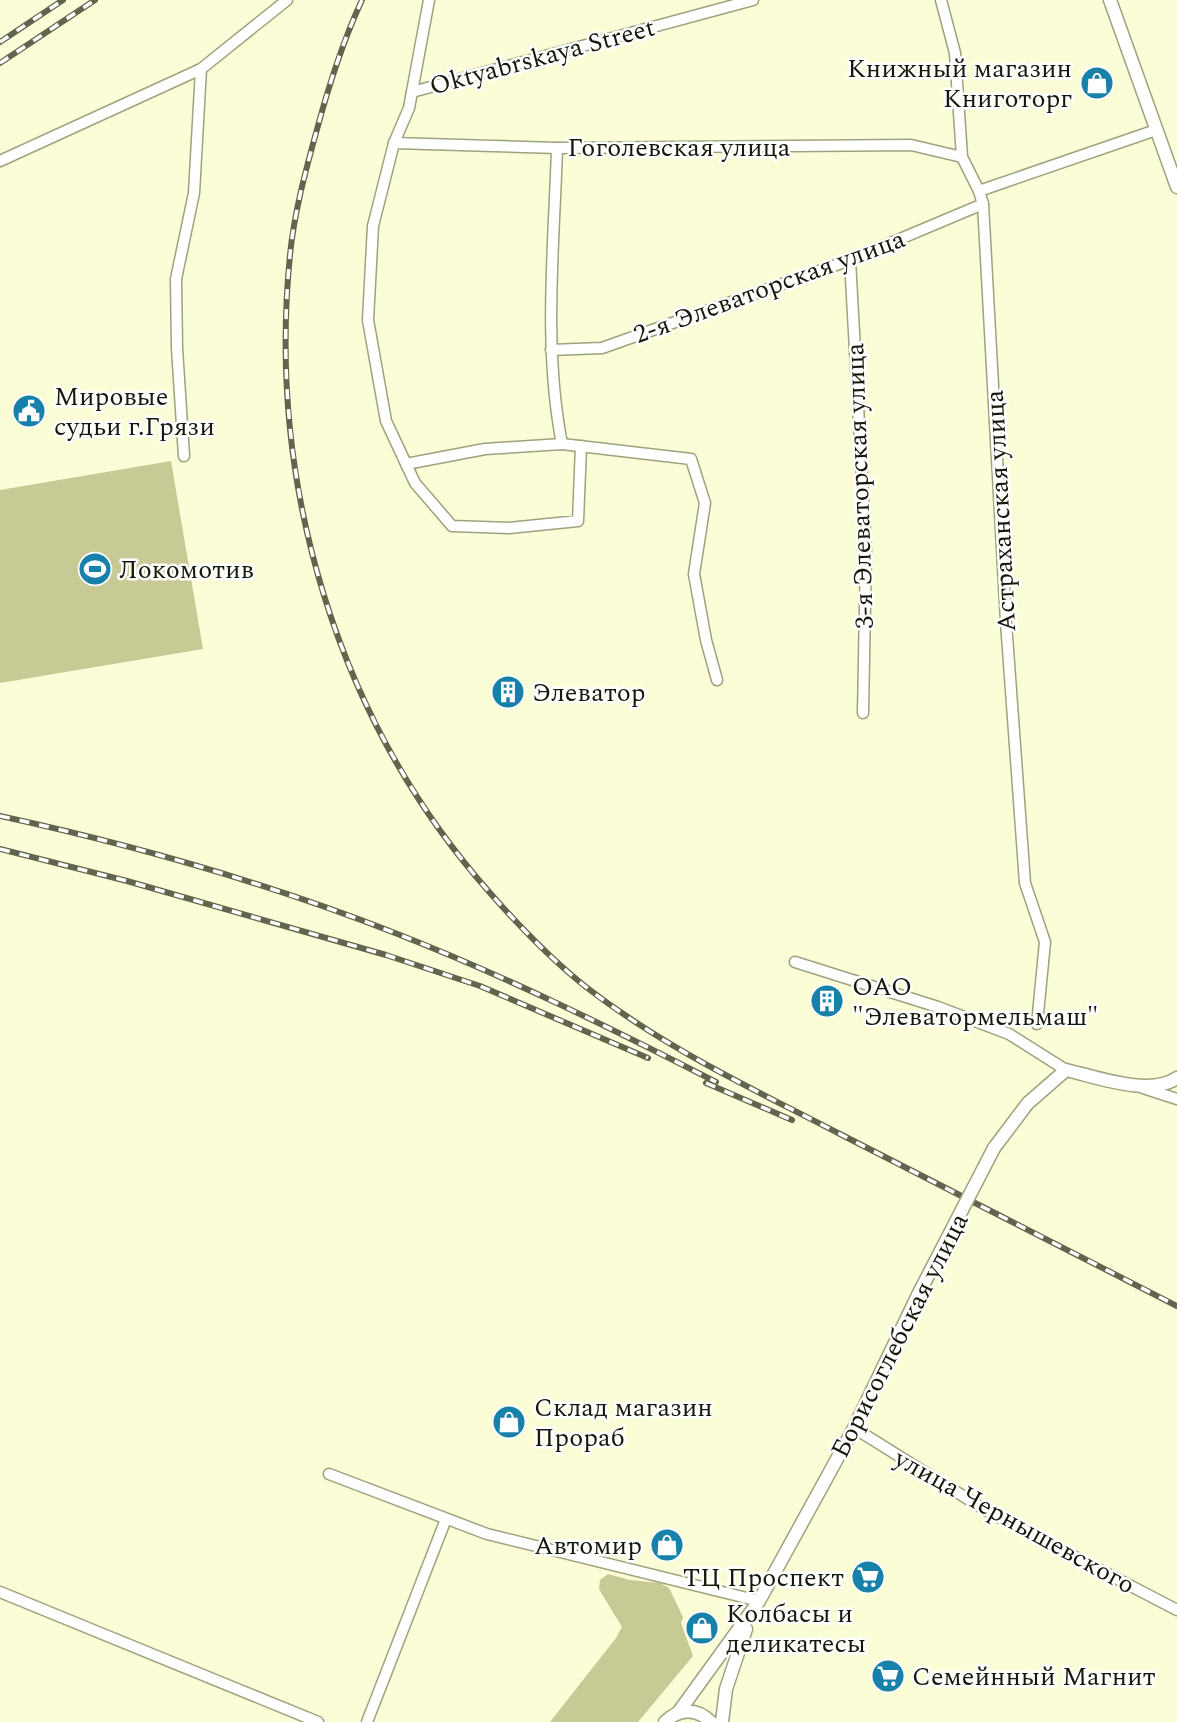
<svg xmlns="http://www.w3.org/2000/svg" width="1177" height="1722" font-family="Spectral,serif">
  <rect width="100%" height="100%" fill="#fafdd6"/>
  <!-- green -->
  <g fill="#c7ca95">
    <polygon points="171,461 203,649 0,683 0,490"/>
    <polygon points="608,1574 630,1580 660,1583 669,1588 683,1617 681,1623 693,1656 638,1722 550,1722 616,1638 622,1627 599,1589 600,1580"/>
  </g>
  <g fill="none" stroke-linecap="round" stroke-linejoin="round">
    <defs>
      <g id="minor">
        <polyline points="429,0 409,108 394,143 373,226 368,320 386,421 415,483 452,526 509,528 578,521 581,446"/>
        <polyline points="941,0 955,53 962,157 979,191 983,204 1006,622 1025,883 1045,942 1037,1024"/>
        <polyline points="412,92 753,0"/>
        <polyline points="394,143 557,148 911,145 962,157"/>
        <path d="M557,148c-3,98 -14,199 5,296"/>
        <polyline points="0,161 201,69 287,0"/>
        <polyline points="979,191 1156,130"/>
        <polyline points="850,260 866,551 863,713"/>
        <polyline points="551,350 602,348 850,260 983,204"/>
        <polyline points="184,456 177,348 176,279 194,193 201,69"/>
        <polyline points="406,464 485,449 562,444 691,459 705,503 694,574 706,640 717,680"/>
        <polyline points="795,962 938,1007 1009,1034 1066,1070"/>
        <polyline points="1143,1088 1177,1099"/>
        <polyline points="854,1428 987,1511 1177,1610"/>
        <polyline points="329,1474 487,1534 759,1601"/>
        <polyline points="0,1592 318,1722"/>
        <polyline points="367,1722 446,1519"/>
      </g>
      <g id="tertiary">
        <polyline points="1110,0 1177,187"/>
        <path d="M994,1148l34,-45 38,-33c31,7 83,27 111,8"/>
        <polyline points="678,1713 759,1601 854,1428 918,1295"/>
        <path d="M665,1722c14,-14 32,-14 46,0"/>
        <polyline points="722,1722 726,1689 746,1629"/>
      </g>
    </defs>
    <!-- minor casing -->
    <use href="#minor" stroke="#9fa27e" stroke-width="13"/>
    <!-- tertiary casing -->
    <use href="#tertiary" stroke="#9fa27e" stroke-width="15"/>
    <!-- minor -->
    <use href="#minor" stroke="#fff" stroke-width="10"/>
    <!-- tertiary -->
    <use href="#tertiary" stroke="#fff" stroke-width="12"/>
    <defs>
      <g id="rail">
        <path d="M362,0c-20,43 -34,88 -46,133 -11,40 -22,81 -26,122 -23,230 47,466 201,639 29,33 61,66 95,93 79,61 165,101 252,146 113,58 226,115 339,173"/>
        <polyline points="0,42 63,0"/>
        <polyline points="0,63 95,0"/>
        <path d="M0,816c134,29 267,67 395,117 110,43 216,95 321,149"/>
        <polyline points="0,849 127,881 386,955 480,986 648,1058"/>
        <polyline points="706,1083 792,1120"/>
      </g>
    </defs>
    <!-- rail casing -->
    <use href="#rail" stroke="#63644e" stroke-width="6"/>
    <!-- rail -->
    <use href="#rail" stroke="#fff" stroke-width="3.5" stroke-dasharray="10" stroke-linecap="butt"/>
    <defs>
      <polyline id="tertiary-bridge" points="918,1295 994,1148"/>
    </defs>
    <!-- tertiary-bridge casing -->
    <use href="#tertiary-bridge" stroke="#9fa27e" stroke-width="15" stroke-linecap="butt"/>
    <!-- tertiary-bridge -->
    <use href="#tertiary-bridge" stroke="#fff" stroke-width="12"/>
  </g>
  <!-- icons -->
  <defs>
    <symbol id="shop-disc" viewBox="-11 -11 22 22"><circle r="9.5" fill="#1881aa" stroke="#fff"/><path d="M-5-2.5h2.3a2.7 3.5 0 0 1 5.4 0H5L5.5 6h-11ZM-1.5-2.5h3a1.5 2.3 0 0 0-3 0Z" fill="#fff"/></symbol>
    <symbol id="civic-disc" viewBox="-11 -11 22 22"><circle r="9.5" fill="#1881aa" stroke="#fff"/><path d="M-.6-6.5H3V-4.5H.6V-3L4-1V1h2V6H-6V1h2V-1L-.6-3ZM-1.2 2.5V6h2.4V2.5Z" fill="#fff"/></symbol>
    <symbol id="stadium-disc" viewBox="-11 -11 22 22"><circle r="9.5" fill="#1881aa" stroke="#fff"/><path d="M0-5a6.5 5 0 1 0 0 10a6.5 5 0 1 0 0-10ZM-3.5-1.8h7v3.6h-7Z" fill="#fff"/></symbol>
    <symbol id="building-disc" viewBox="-11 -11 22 22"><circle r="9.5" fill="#1881aa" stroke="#fff"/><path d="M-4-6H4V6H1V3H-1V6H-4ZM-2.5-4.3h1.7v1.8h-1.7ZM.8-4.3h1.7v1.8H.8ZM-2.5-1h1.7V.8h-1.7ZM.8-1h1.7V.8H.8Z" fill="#fff"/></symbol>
    <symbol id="supermarket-disc" viewBox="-11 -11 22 22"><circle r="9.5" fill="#1881aa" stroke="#fff"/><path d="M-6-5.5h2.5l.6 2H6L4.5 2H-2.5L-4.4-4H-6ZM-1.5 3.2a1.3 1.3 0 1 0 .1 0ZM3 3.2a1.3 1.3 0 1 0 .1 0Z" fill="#fff"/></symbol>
  </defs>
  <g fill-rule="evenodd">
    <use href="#shop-disc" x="1078" y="64" width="38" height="38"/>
    <use href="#civic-disc" x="10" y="392" width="38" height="38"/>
    <use href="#stadium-disc" x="76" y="550" width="38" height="38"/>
    <use href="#building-disc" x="489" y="673" width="38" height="38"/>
    <use href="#building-disc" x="808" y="982" width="38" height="38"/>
    <use href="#shop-disc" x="490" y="1403" width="38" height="38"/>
    <use href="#shop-disc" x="648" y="1526" width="38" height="38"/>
    <use href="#supermarket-disc" x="849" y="1558" width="38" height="38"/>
    <use href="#shop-disc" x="683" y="1609" width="38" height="38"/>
    <use href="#supermarket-disc" x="869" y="1657" width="38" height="38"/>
  </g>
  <g text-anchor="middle" stroke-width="5" stroke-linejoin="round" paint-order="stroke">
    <!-- street labels -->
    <g font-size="26" fill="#17170a" stroke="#fff">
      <text transform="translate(542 56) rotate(-15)" y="9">Oktyabrskaya Street</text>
      <text x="679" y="156">Гоголевская улица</text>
      <text transform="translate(769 286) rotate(-20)" y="9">2-я Элеваторская улица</text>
      <text transform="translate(859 486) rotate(-92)" y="9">3-я Элеваторская улица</text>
      <text transform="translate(1000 511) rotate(-93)" y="9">Астраханская улица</text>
      <text transform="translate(899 1335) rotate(-63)" y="9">Борисоглебская улица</text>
      <text transform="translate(1015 1521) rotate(29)" y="9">улица Чернышевского</text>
    </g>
    <!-- poi labels -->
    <g font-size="26" fill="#17170a" stroke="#fff" text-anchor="start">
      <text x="1072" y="77" text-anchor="end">Книжный магазин<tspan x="1072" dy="30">Книготорг</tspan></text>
      <text x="54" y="405">Мировые<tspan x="54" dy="30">судьи г.Грязи</tspan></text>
      <text x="119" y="578">Локомотив</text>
      <text x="532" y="701">Элеватор</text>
      <text x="852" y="995">ОАО<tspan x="852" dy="30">"Элеватормельмаш"</tspan></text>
      <text x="534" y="1416">Склад магазин<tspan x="534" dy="30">Прораб</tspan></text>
      <text x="642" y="1554" text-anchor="end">Автомир</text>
      <text x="844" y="1586" text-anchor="end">ТЦ Проспект</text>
      <text x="726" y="1622">Колбасы и<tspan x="726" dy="30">деликатесы</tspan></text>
      <text x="912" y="1685">Семейнный Магнит</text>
    </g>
  </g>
</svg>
